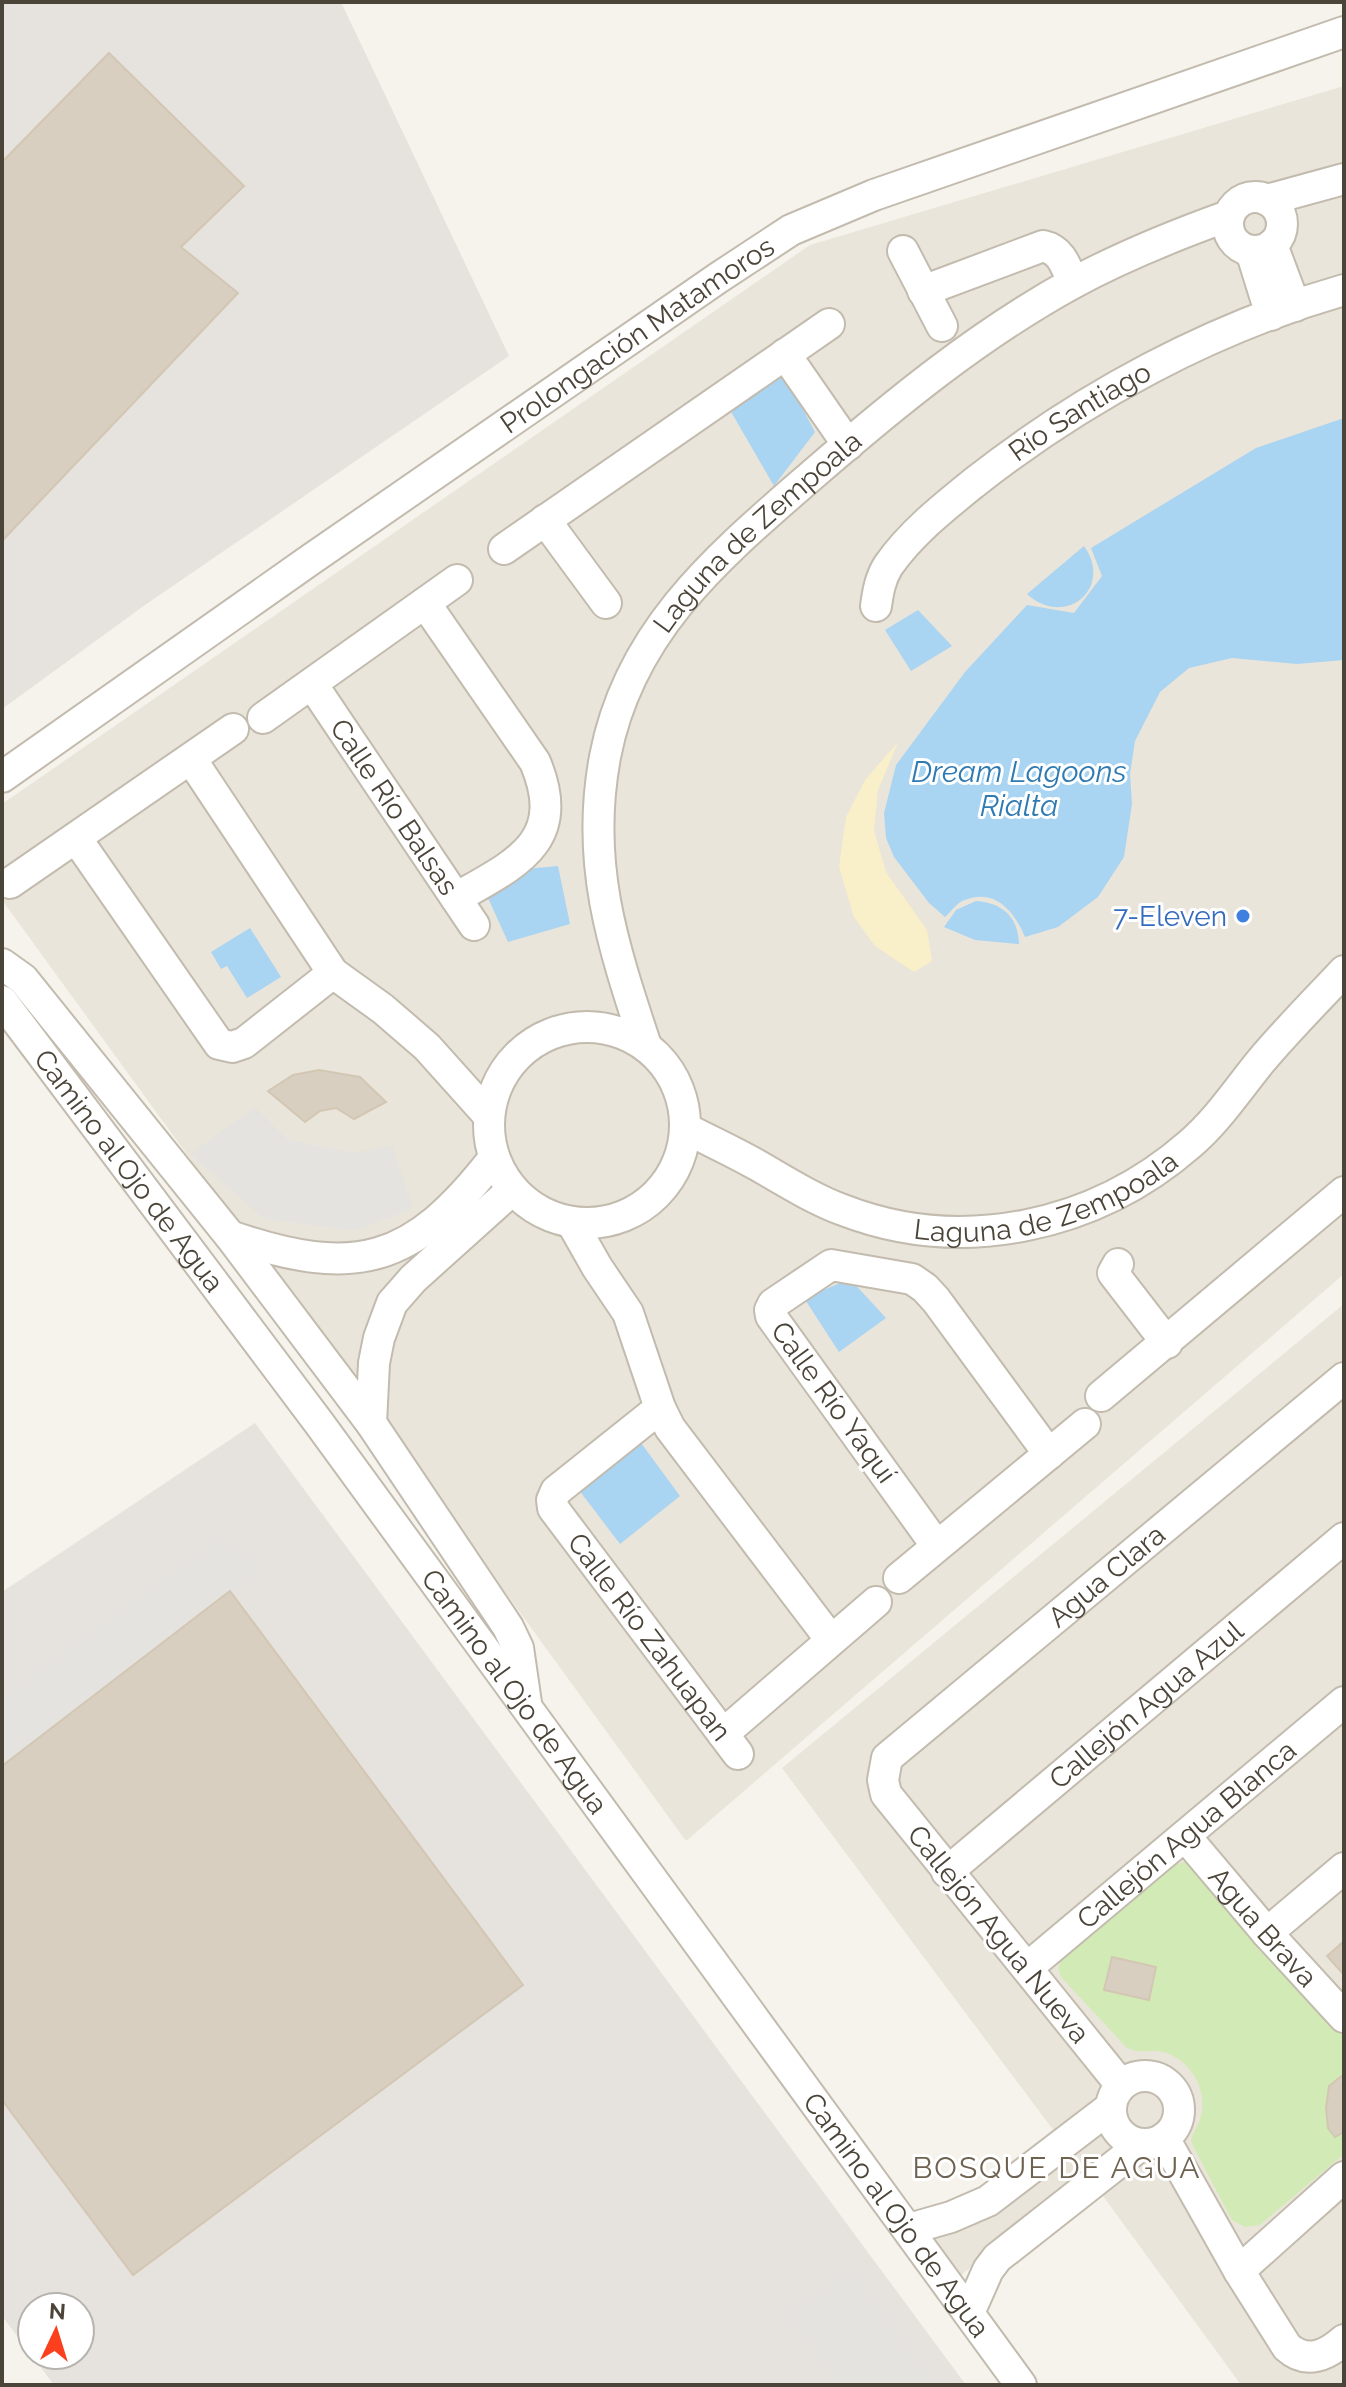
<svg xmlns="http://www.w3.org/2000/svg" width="1346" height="2387" font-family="Raleway,sans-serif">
  <rect width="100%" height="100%" fill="#f6f3ec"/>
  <!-- residential -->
  <g fill="#eae5da">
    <polygon points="1344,86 1344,1274 686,1841 2,900 2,804 810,245"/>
    <polygon points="1344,1304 1344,2385 1241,2385 1087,2174 960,2276 929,2233 1057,2135 782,1768"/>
  </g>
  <!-- industrial -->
  <g fill="#e6e2dd" fill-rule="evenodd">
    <polygon points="2,2 341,2 509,356 145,605 2,709"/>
    <path d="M255,1423l711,962h-912l-52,-69v-724zM32,2307h48v48h-48z"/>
  </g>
  <!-- green -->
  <path fill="#d2eab5" d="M1185,1862l9,5 150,171v116l-84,71 -15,2 -13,-7 -38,-72 -3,-8c2,-9 8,-15 10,-24 7,-27 -11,-57 -38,-64 -14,-3 -24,3 -37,-5l-65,-70 -3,-9 4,-10 112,-93z"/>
  <!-- sand -->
  <polygon fill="#f9efc9" points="898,742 878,790 874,831 886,872 927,930 932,961 914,972 875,946 854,917 839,867 846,817 865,780"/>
  <!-- parking -->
  <g fill="#e5e3e0">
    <polygon points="255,1107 288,1140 353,1153 392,1145 413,1208 356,1231 264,1219 190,1154"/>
    <polygon points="223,1534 263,1570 2,1763 2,1696"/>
    <polygon points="853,2268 937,2385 838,2385 784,2314"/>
  </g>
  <!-- water -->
  <g fill="#a9d4f2">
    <polygon points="784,374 815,432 774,486 730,410"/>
    <path d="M1344,418v242l-47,4 -65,-6 -43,10 -29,24 -25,49 -5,33 2,30 -8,53 -26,40 -40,30 -33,10c-11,-26 -30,-49 -60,-37 -8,2 -14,12 -20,17l-16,-14 -35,-46 -8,-19 -2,-25 12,-48 69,-93 62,-67 47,8 28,-37 -11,-28 165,-100z"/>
    <path d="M1084,546c30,42 -19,83 -57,48z"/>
    <polygon points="918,610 952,646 911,671 885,630"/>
    <polygon points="558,866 570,924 508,942 488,898 514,870"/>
    <path d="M976,901c27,2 42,16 43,43l-44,-4 -31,-13 12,-17z"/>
    <polygon points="250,928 281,977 247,998 227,966 221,969 211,952"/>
    <polygon points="850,1279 886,1318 839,1352 804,1298"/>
    <polygon points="641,1443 680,1496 620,1544 579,1490"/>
  </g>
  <!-- building -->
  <g fill="#d8cfc1" stroke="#d3c7b4" stroke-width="2">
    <polygon points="109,53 244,186 181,247 238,293 2,541 2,162"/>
    <polygon points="319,1070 360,1077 386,1102 354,1119 336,1108 320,1111 305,1122 268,1091 293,1075"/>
    <polygon points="230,1591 523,1985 133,2275 2,2100 2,1766"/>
    <polygon points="1344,1941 1344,1975 1327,1956"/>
    <polygon points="1112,1957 1156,1967 1149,2000 1104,1990"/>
    <polygon points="1344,2074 1344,2132 1335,2137 1328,2128 1326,2108 1329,2086"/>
  </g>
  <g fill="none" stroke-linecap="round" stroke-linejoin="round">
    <defs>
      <g id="minor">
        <circle cx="1255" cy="224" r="27"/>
        <polyline points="1267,200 1344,179"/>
        <polyline points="1272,245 1295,306"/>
        <polyline points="903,251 942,326"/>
        <polyline points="1251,251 1271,315"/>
        <path d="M923,291l120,-45c19,4 23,21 30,37"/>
        <polyline points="785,354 848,445"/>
        <polyline points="545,520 606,603"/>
        <polyline points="504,549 829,324"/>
        <path d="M425,603l110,159c34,80 -20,102 -79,136"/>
        <path id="s1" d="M876,606c2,-14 4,-27 12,-40 23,-33 56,-59 87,-84 108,-85 236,-154 369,-192"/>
        <path id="s2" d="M312,684l162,241"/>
        <polyline points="263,718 457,580"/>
        <polyline points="191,759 333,973 383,1009 427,1047 488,1115"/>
        <path id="s3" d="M2,777l308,-217 408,-282 73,-48 83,-35 470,-163"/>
        <polyline points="76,838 219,1044 232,1047 244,1043 333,973"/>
        <polyline points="10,883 233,729"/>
        <polyline points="2,964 23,979 230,1236 371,1423 508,1627 518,1648 526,1703"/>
        <path id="s4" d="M2,1001l317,422 702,962"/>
        <circle cx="587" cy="1125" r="98"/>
        <path id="s5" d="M646,1046c-33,-100 -61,-182 -41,-289 24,-127 114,-201 206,-281 82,-71 167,-141 262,-193 50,-27 102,-48 155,-67"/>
        <path id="s6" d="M687,1129c23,12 47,23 70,36 28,16 56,34 86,45 119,46 252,17 347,-66 28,-24 48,-55 71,-83 26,-31 55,-60 83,-90"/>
        <polyline points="572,1223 597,1267 628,1313 660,1408 670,1428 831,1640"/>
        <path d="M230,1236c126,43 182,28 264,-78"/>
        <polyline points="1118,1264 1113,1273 1167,1343"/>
        <polyline points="1101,1396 1344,1192"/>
        <path id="s7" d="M660,1408l-104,83 -4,9 1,8 185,246"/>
        <polyline points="371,1423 374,1363 379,1338 392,1303 413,1279 512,1190"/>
        <polyline points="936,1545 771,1316 770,1310 773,1304 831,1265 912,1279 925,1288 936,1300 1049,1454"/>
        <polyline points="899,1578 1085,1424"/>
        <polyline points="723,1734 876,1602"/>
        <path id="s8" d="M1185,1836l82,97 77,84"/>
        <path id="s9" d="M947,1872l397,-334"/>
        <polyline points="1267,1933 1344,1868"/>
        <path id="s10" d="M1027,1968l317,-266"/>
        <circle cx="1145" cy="2110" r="34"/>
        <path id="s11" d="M1121,2085l-235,-291 -3,-14 4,-22 457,-380"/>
        <path d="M1164,2138l75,133 48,76c20,18 40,8 57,-7"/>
        <polyline points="909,2229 951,2217 988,2201 1111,2107"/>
        <polyline points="1239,2271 1344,2177"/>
        <polyline points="969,2313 988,2270 997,2258 1142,2144"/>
      </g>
    </defs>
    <!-- minor casing -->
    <use href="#minor" stroke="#c2bbae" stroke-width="34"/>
    <!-- minor -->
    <use href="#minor" stroke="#fff" stroke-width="30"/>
  </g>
  <!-- markers -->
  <circle fill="#3f7fe0" stroke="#fff" stroke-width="3" cx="1243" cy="916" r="8"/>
  <g text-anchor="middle" stroke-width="6" stroke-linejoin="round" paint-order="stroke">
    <!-- street labels -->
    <g font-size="28" fill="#4b4439" stroke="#fff">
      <text dy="10" stroke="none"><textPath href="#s3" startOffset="774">Prolongación Matamoros</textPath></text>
      <text dy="10" stroke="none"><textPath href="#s1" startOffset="290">Río Santiago</textPath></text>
      <text dy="10" stroke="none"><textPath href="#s5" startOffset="574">Laguna de Zempoala</textPath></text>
      <text dy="10" stroke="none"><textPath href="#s2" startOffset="148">Calle Río Balsas</textPath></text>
      <text dy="10" stroke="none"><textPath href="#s4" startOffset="212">Camino al Ojo de Agua</textPath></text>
      <text dy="10" stroke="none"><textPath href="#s6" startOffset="388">Laguna de Zempoala</textPath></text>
      <text transform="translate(834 1402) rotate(54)" y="10">Calle Río Yaquí</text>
      <text dy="10" stroke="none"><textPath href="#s11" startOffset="696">Agua Clara</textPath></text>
      <text dy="10" stroke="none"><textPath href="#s7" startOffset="312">Calle Río Zahuapan</textPath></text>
      <text dy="10" stroke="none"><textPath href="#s4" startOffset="860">Camino al Ojo de Agua</textPath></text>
      <text dy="10" stroke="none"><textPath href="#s9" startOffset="260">Callejón Agua Azul</textPath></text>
      <text dy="10" stroke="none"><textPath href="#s10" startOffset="208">Callejón Agua Blanca</textPath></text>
      <text dy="10" stroke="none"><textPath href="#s8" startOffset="120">Agua Brava</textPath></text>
      <text transform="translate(999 1934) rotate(51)" y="10">Callejón Agua Nueva</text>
      <text dy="10" stroke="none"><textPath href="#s4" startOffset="1508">Camino al Ojo de Agua</textPath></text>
    </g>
    <!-- shop labels -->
    <g font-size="28" fill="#366cbe" stroke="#fff" text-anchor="end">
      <text x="1227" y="926">7-Eleven</text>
    </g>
    <!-- water labels -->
    <g font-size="30" font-style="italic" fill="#2e7ab2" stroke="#fff">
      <text x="1019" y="782">Dream Lagoons<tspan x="1019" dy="34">Rialta</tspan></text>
    </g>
    <!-- neighbourhood labels -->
    <g font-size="30" letter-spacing="2" fill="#6e6250" stroke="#fff">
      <text x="1057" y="2178">BOSQUE DE AGUA</text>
    </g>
  </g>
  <!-- border -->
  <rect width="1346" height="2387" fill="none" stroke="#4b4439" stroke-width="8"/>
  <!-- north arrow -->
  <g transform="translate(56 2331) rotate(4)"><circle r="38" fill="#ffffff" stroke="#b7b4b0" stroke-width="2"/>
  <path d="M0-6L14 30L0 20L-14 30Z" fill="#fc3f1d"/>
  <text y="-12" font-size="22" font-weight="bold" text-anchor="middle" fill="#4b4439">N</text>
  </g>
</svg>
